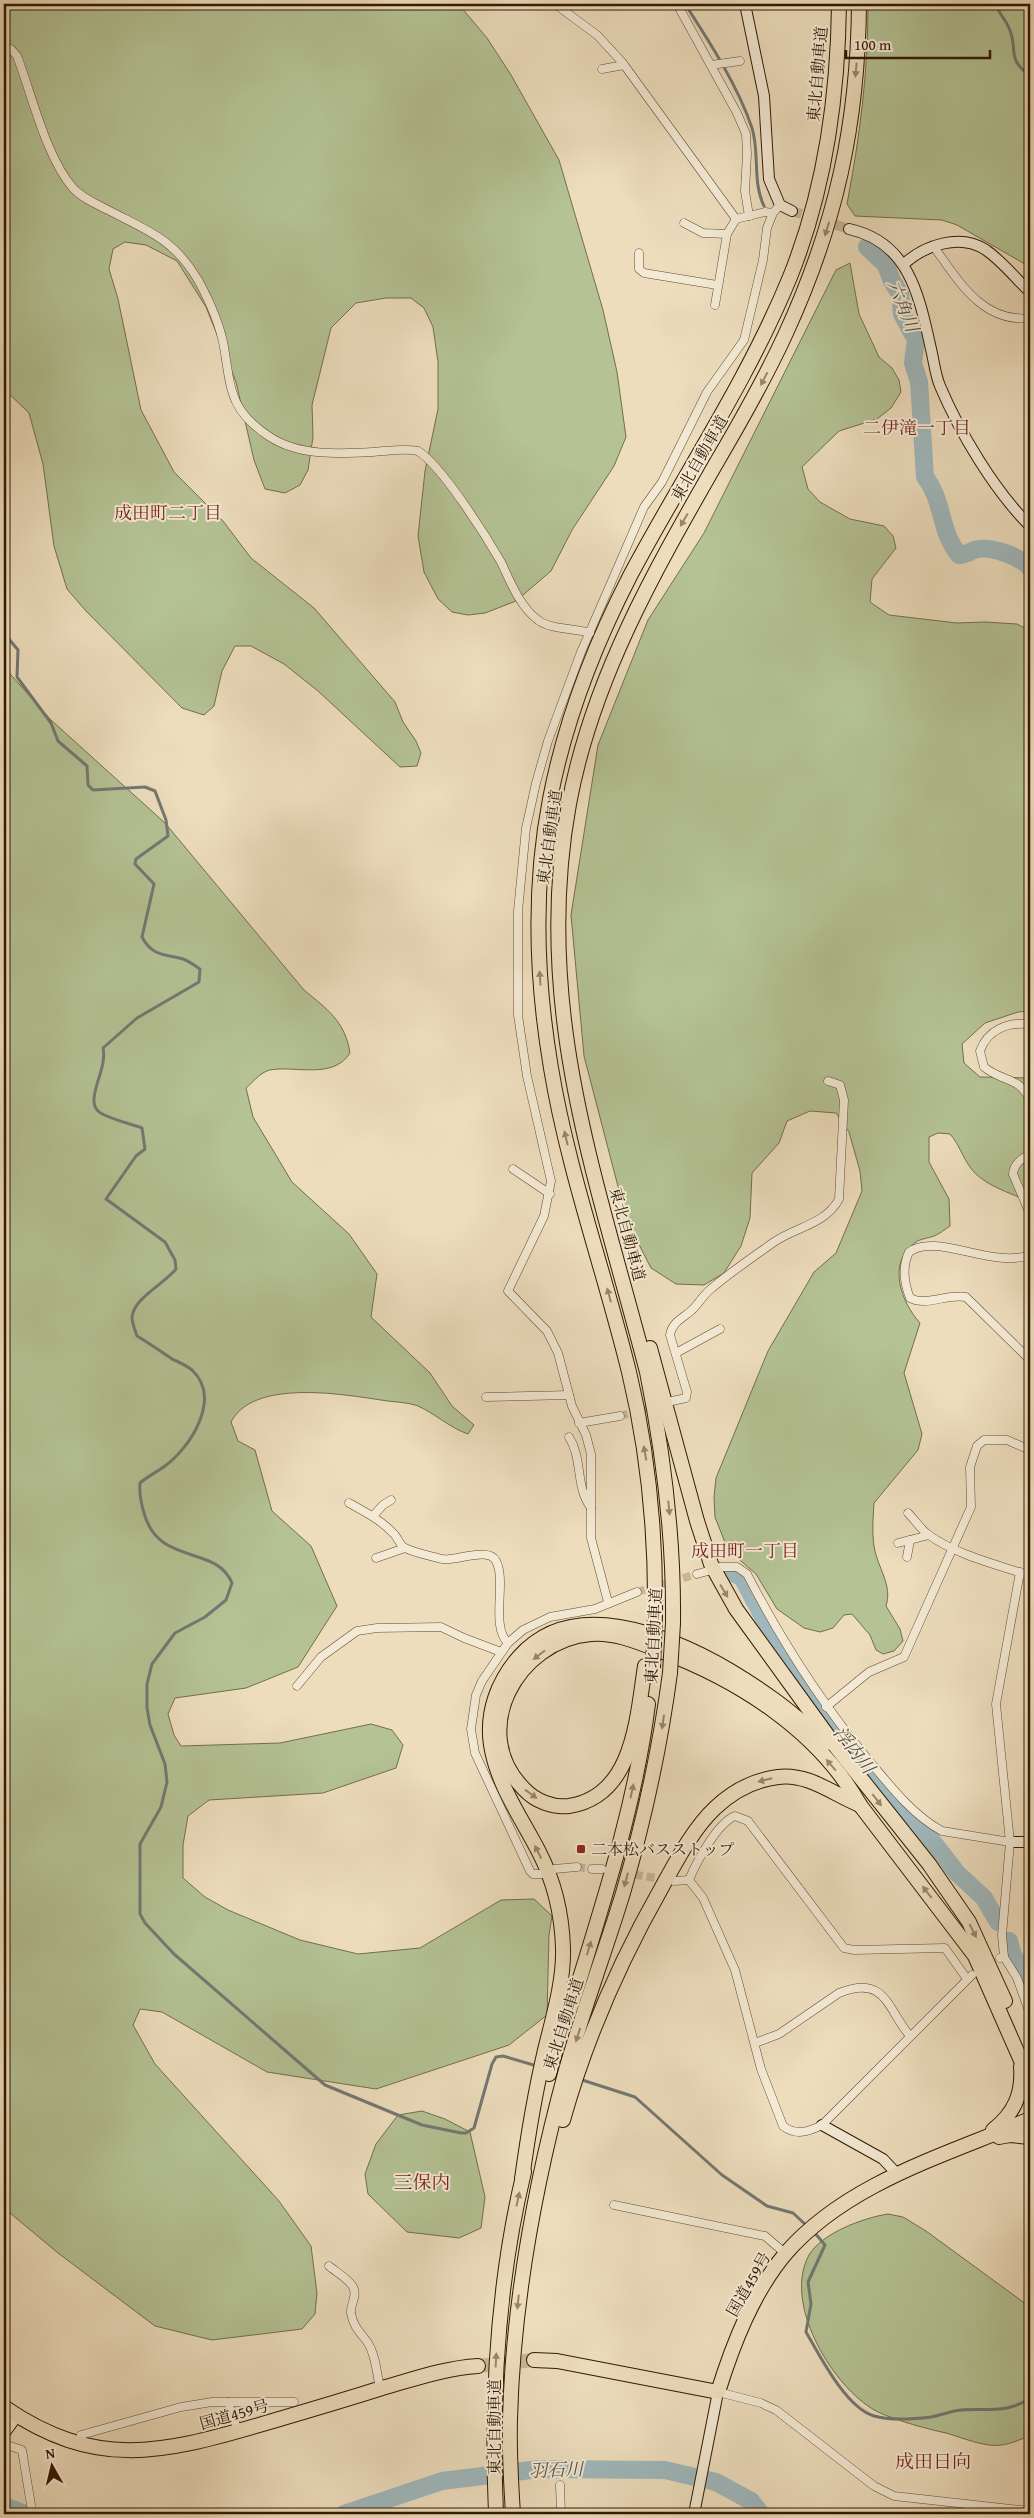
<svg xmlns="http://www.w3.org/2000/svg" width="1034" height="2518" font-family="'Gentium Book Plus','Noto Serif JP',serif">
  <rect width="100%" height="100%" fill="#edddbd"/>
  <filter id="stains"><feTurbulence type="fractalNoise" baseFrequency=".004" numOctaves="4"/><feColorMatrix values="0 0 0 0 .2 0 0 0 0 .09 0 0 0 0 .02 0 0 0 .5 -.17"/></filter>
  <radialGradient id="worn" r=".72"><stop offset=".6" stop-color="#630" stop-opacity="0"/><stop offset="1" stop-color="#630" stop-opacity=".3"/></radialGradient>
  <!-- green -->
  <g fill="#b4c294" stroke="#736e4a">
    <polygon points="4,4 453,4 460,6 487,38 511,75 559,160 603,310 617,372 626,437 614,466 572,530 551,571 516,601 485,613 468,615 452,612 438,599 424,572 418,536 425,471 438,409 438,362 433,327 424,308 411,298 386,298 356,303 331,328 312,405 313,437 308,470 300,485 285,493 265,489 254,460 236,382 206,307 177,261 146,245 125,242 113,249 109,269 118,299 141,410 174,472 223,521 251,558 314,608 395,702 403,722 416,741 421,753 417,766 400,767 318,691 284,664 251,646 235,646 222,671 214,706 204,715 182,708 86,611 67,589 54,546 43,464 29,413 4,389"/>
    <path d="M868,4h162v263l-73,-42 -15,-5 -87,-4 -8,-12c13,-69 21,-130 21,-200z"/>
    <path d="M850,263l9,51 20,43 13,11 7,12 2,12 -10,16 -14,11 -38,12 -37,36 6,22 12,13 30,17 34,7 9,10 3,12 -24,31 -2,23 19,13 68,8 28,-1 32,2 13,7v380l-12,1 -33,11 -23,21 2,19 16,14 50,1v124c-19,-9 -48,-17 -60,-35 -8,-11 -11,-23 -20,-33l-12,-1 -9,4v25l20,37 1,27c-5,3 -10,8 -16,10 -5,2 -14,3 -18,6 -30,20 -15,60 4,81l-16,50 18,61 -4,16 -44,53c-1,15 -2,29 0,43 3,21 19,39 12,60l14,23 3,12 -9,10 -11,3 -7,-4 -6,-15 -18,-21 -8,1 -11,13 -13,4 -16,-4 -27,-19 -21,-35 -28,-24 -13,-33 -1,-20 2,-19 52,-127 46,-79 22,-19 26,-62 -2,-20 -11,-39 -13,-19 -26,-2 -23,10 -8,22 -27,30 -2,45 -9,28 -17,27 -20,12 -28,-1 -25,-16 -24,-47 -43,-165 -13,-141 27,-170 50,-125 56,-87 132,-263z"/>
    <path d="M4,667l47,53 114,103 139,167c23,19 41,31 46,63 -15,24 -47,15 -72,16 -3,1 -8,0 -11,2 -8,3 -15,12 -21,17l7,29 39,65 57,52 28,40 -6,43 59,56 22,33 22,19 -6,9c-18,-6 -32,-20 -50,-28 -10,-4 -26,-4 -37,-6 -40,-6 -128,-21 -150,22l7,19 17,9 17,61 39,35 26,60 -39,61 -52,21 -71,10 -7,16 6,21 7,11 99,-3 91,-19 21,6 11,15 -7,23 -73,25 -114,7 -21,16 -5,29v33l22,19 23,13 72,30 58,14 62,-6 81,-48 33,-1 18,17 -3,19 -2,80 -38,30 -133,44 -109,-17 -105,-60 -22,-3 -7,16 22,39 124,137 32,45 6,47 -2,21 -13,15 -90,11 -57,-14 -97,-73 -54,-45z"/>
    <polygon points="422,2111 445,2119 470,2132 485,2197 481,2228 459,2238 407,2232 368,2194 365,2174 376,2144 398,2115"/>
    <path d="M888,2214l15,3 23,14 104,76v129c-9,3 -19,8 -29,9 -14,3 -41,-8 -55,-12 -19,-4 -60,-15 -75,-25 -41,-26 -88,-106 -62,-153 13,-22 54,-37 79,-41z"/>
  </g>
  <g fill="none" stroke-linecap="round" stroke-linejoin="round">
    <!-- stream -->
    <g stroke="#737872" stroke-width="3">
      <path d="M685,4c24,37 53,82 67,124 8,26 0,53 12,78"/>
      <path d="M996,4c2,9 10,16 13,24 10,22 -4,29 21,48"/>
      <path d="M4,633l14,17 -1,27 34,46 7,18 29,25 1,19 5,5 52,-3 10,4 11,29 2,16 -32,23 -1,5 19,20 -12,53c10,19 22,17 41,22 6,2 12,7 17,10l-1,13 -62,36 -34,30c5,21 -18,50 -5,63 7,7 34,13 44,17l3,21 -9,7 -30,43 59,43 10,18 1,9c-12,15 -42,29 -44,48 0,6 3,13 5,19 12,7 23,15 35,23 7,3 15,7 20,11 30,28 -1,77 -27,96 -8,6 -17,10 -25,17 -1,11 1,20 4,30 15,54 72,31 88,70l-6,17 -21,17 -30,16 -23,31 -5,20v24l3,17 15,39 2,18 -6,25 -21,37v70l5,9 29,31 151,131 97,40 39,8h5l8,-5 18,-64 4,-7 7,-1 34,10"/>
      <polyline points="579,2079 635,2097 722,2175 767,2206 793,2213 807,2226"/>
      <path d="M814,2232l11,13 -17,37 3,22 -5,28c14,24 40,76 68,84 17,5 40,3 57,1 10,-2 20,-6 30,-7 25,-2 47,4 69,-12"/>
    </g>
    <!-- river -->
    <g stroke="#9fb8bd" stroke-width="18">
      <path d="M867,247l19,18 6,16 8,13 2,20 14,26 -3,23 6,19 6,95c19,24 14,54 34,78 6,0 10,-3 15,-5 15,-5 46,6 56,18"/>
      <polyline points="725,1574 732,1573 742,1577 779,1647 804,1685 892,1799 916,1820 957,1873 984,1898 998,1922"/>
      <polyline points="1009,1941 1013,1955 1026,1977"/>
      <polyline points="4,2506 25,2514"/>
      <polyline points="344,2514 442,2481 539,2469 665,2470 716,2482 751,2501 761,2514"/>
    </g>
    <!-- street-tunnel -->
    <g stroke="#c8b697" stroke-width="8" stroke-dasharray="8 4" stroke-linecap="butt">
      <polyline points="620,1416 657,1406"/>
      <polyline points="637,1592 697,1574"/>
      <polyline points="577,1867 592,1869"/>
      <polyline points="611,1871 669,1880"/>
    </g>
    <!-- secondary-tunnel -->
    <polyline stroke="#c8b697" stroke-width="10" stroke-dasharray="10 5" stroke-linecap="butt" points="792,211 849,229"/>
    <!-- highway-tunnel -->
    <polyline stroke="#c8b697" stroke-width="14" stroke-dasharray="14 7" stroke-linecap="butt" points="478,2366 534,2360"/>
    <defs>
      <g id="street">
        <polyline points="555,4 597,35 622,62 736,219 765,212 773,213"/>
        <polyline points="677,4 737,113 746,134 747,154 745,191 749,216"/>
        <path d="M4,47l7,2 6,7c15,39 29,101 56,132 9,10 23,16 35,22 40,21 66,29 90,70 11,20 22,45 26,67 7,43 6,64 46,90 29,19 70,17 103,15 15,-1 31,-4 45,-1 24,15 68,85 83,111 9,19 19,45 37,58 13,10 37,8 52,13"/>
        <polyline points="711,65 740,61"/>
        <polyline points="602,69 624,65"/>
        <polyline points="684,223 703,233 727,234"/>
        <path d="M934,247c24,33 48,76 96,71"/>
        <polyline points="639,253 639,269 644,273 717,285"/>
        <polyline points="715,305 727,234 736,219"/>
        <path d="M1030,1024c-22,-2 -42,5 -50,27l4,16c18,15 35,9 46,33"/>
        <path d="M1030,1154c-8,5 -16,9 -17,20l17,40"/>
        <polyline points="513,1169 550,1194"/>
        <path d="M1030,1255c-37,14 -94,-23 -121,-3 -7,15 -5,31 1,46 17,9 37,-5 56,-1l64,63"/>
        <polyline points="676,1353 720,1329"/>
        <polyline points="486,1397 569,1395"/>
        <path d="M672,1401l14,-3 1,-6 -17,-57c2,-13 12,-16 22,-25 7,-7 12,-16 20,-22 20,-17 41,-31 62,-46 22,-15 52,-18 65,-43l5,-99 -4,-15 -12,-4"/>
        <polyline points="579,1423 620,1416"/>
        <path d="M569,1437c14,22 6,49 22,71"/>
        <path d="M349,1503c16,9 32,17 44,30 5,4 6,12 12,15 10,5 26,8 37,11 11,3 47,-13 54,2 11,20 -6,65 12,82"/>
        <path d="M908,1513c7,7 13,17 21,22 27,20 70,30 101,41"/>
        <polyline points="373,1516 383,1505 391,1500"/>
        <polyline points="898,1543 929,1535"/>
        <polyline points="907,1557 910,1540"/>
        <polyline points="376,1558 405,1548"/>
        <path d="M720,1567h17l10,7c35,68 75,130 124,189 20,24 43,53 71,68l68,11"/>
        <polyline points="697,1574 708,1571"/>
        <polyline points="608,1602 591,1538 591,1454 586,1435 572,1406 558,1353 547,1331 508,1291 544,1216 551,1181 527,1076 518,1015 518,911 526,828 536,783 548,741 581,652 644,507 662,482 707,392 744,340 763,260 767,228 773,213 780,205"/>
        <polyline points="297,1686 321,1657 357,1631 377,1628 441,1627 464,1638 501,1652"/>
        <polyline points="826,1707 869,1672 904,1657 971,1507 970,1467 977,1446 984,1440 1007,1440 1030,1450"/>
        <polyline points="554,1869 577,1867"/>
        <polyline points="592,1869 602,1869"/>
        <polyline points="542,1874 533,1874 530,1871 475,1753 471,1729 476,1695 482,1681 508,1643 523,1630 550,1617 595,1609 637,1592"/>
        <polyline points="674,1881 689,1880"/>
        <polyline points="1004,1957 1017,1978 1030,2014"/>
        <polyline points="1000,1958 1004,1957 1002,1935 1010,1842 996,1704 1020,1572"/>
        <path d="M967,1979l-22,-31 -91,2 -10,-2 -96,-127 -13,-5c-18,7 -39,47 -46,64l14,18 32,72 26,99 22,57c13,10 25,6 39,-1l150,-150"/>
        <path d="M755,2043l24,-9 60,-41c47,-19 48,16 71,43"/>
        <polyline points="614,2205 765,2236 786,2254"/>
        <path d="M329,2266c7,6 20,13 24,21 5,9 -3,17 -2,26 2,14 10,20 17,30 8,13 9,32 12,46"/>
        <polyline points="718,2392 761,2403 776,2410 874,2486 894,2496 1030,2511"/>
        <polyline points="228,2402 238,2431"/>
        <polyline points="81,2435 181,2407 212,2402 294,2402"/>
        <polyline points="4,2444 22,2450 31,2505"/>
        <polyline points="560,2485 561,2514"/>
      </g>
      <g id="secondary">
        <polyline points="745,4 764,96 769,179 780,205 792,211"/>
        <path d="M849,229c60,13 70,66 82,120 3,12 4,25 9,37 20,47 54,104 90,140"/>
        <path d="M904,264c21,-19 56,-31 82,-14 16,11 30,29 44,42"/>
        <polyline points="1010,1842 1030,1842"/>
        <polyline points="822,2125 883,2159 898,2175"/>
        <polyline points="4,2434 17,2416"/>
        <polyline points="694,2514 718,2392"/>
      </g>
      <g id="highway">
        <polyline points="650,1348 697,1521 711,1564 736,1609 836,1747 929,1864 969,1922 1005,2001"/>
        <path d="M655,1615c1,-81 -7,-164 -26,-243 -25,-102 -61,-201 -78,-304 -15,-89 -18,-181 -1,-269 15,-78 44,-153 80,-223 53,-100 117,-194 160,-299 35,-87 48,-180 49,-273"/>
        <path d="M673,1623c1,-85 -9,-167 -26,-251 -50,-193 -115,-365 -78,-568 23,-125 86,-234 149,-344 24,-41 48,-83 68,-127 50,-109 72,-209 73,-329"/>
        <path d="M645,1666c-8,51 -11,130 -76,140 -16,2 -34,-5 -45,-17 -57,-57 -7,-149 67,-155 24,-2 47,8 70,17 77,29 157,79 199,154l115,151 55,125"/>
        <path d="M549,2074c7,-29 18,-56 27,-83 29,-94 60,-190 72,-287"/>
        <path d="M563,2120c23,-82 57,-159 99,-233 15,-27 31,-58 53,-79 18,-17 39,-28 63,-31 30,-4 55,17 82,28"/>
        <path d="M993,2130c22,-17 30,-37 28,-63"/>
        <polyline points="999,2137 1010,2135 1030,2137"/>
        <path d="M522,2179c6,-44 13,-86 23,-129 8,-33 19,-68 18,-102 -1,-33 -9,-67 -24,-96 -18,-35 -42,-68 -48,-107 -5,-33 7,-64 28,-88 65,-74 192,-3 254,42 20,14 37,31 57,44"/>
        <path d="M534,2360l23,1 161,31c15,-48 35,-100 68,-139 62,-71 161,-98 244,-134"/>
        <path d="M4,2407c91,62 156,47 255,18 41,-12 82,-24 123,-37 32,-9 63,-20 96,-22"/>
        <path d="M496,2514c-5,-114 1,-230 28,-342"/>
        <path d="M513,2514c-2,-31 -4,-63 -3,-95 3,-119 25,-235 56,-349 17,-60 39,-118 57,-177 21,-72 37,-145 47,-220"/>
      </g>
    </defs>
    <!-- street casing -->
    <use href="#street" stroke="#614a30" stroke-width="9"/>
    <!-- secondary casing -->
    <use href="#secondary" stroke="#321901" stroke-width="12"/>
    <!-- highway casing -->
    <use href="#highway" stroke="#321901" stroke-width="16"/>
    <!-- street -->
    <use href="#street" stroke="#f3e9d4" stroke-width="8"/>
    <!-- secondary -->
    <use href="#secondary" stroke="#f3e9d4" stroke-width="10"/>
    <!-- highway -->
    <use href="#highway" stroke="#edddbd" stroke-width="14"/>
    <defs>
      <g id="highway-bridge">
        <polyline points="653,1668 655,1615"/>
        <polyline points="670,1673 673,1623"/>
      </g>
    </defs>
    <!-- highway-bridge casing -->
    <use href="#highway-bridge" stroke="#321901" stroke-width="16" stroke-linecap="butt"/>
    <!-- highway-bridge -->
    <use href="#highway-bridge" stroke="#edddbd" stroke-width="14"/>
  </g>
  <!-- one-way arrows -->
  <defs><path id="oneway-solid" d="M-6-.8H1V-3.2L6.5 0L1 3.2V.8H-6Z" transform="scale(1.25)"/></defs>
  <g fill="#998568">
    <use href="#oneway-solid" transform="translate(856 70) rotate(95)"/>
    <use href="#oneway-solid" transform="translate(827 229) rotate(107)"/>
    <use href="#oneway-solid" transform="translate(764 379) rotate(117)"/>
    <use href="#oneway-solid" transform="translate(684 520) rotate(120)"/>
    <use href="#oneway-solid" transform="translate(540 978) rotate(-94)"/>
    <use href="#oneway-solid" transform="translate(566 1138) rotate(-103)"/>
    <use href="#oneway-solid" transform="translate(609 1295) rotate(-105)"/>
    <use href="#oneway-solid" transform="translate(645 1453) rotate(-100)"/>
    <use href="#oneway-solid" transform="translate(669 1508) rotate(84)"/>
    <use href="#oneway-solid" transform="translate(724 1591) rotate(59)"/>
    <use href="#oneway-solid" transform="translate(539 1655) rotate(143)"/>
    <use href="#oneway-solid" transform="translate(663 1722) rotate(98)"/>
    <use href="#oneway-solid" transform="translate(831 1765) rotate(-131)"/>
    <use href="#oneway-solid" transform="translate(765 1780) rotate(166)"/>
    <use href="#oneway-solid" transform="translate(632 1791) rotate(-78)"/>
    <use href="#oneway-solid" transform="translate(531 1794) rotate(36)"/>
    <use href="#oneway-solid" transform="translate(877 1800) rotate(52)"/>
    <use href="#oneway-solid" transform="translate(538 1852) rotate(-117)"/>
    <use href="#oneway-solid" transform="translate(626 1880) rotate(105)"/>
    <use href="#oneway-solid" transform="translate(927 1892) rotate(-128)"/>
    <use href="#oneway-solid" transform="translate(973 1931) rotate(63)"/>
    <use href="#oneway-solid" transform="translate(589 1948) rotate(-73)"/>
    <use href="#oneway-solid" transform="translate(578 2035) rotate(108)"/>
    <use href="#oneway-solid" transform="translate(518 2199) rotate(-78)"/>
    <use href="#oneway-solid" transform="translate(518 2302) rotate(96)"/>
    <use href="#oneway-solid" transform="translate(496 2360) rotate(-87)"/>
  </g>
  <!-- markers -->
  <rect fill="#8f2418" stroke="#f3e9d4" stroke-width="2" x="576" y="1844" width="10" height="10" rx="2.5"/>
  <g text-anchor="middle" stroke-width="4" stroke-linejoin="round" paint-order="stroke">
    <!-- street labels -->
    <g font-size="16" fill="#321901" stroke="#f3e9d4">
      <text transform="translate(817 74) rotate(-85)" y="6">東北自動車道</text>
      <text transform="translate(699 458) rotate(-60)" y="6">東北自動車道</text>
      <text transform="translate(549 837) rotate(-82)" y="6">東北自動車道</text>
      <text transform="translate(628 1234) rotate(75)" y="6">東北自動車道</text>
      <text transform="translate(653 1636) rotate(-87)" y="6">東北自動車道</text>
      <text transform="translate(563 2024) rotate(-72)" y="6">東北自動車道</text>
      <text transform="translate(748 2284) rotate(-60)" y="6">国道459号</text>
      <text transform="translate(234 2414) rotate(-16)" y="6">国道459号</text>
      <text transform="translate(494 2427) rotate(-90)" y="6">東北自動車道</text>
    </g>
    <!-- poi labels -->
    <g font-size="16" fill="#321901" stroke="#f3e9d4" text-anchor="start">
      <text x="591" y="1855">二本松バスストップ</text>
    </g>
    <!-- water labels -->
    <g font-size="18" font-style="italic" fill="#585143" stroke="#f3e9d4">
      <text transform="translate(903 306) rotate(68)" y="6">六角川</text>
      <text transform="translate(854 1750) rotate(52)" y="6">浮内川</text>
      <text transform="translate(556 2470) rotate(-2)" y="6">羽石川</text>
    </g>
    <!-- neighbourhood labels -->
    <g font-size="18" fill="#7a1f14" stroke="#f3e9d4">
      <text x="917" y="434">二伊滝一丁目</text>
      <text x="168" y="519">成田町二丁目</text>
      <text x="745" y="1557">成田町一丁目</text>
    </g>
    <!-- quarter labels -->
    <g font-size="19" fill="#7a1f14" stroke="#f3e9d4">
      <text x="422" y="2189">三保内</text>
      <text x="933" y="2468">成田日向</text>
    </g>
  </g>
  <!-- margin -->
  <rect width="1034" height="2518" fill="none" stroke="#edddbd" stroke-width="20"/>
  <rect x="5" y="5" width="1024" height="2508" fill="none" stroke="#321901" stroke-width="2.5"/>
  <rect x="10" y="10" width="1014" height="2498" fill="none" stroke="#321901"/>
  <!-- north arrow -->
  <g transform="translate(52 2466) rotate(352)" stroke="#f3e9d4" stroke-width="4" paint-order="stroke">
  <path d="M0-4L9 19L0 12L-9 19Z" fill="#321901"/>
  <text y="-8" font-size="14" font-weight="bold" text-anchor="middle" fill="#321901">N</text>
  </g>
  <!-- scale -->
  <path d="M846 50v8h144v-8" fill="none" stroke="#321901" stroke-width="2.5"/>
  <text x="854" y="50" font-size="15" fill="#321901" stroke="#f3e9d4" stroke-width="4" paint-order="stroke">100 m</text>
  <rect width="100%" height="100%" filter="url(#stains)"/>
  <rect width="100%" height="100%" fill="url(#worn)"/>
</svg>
